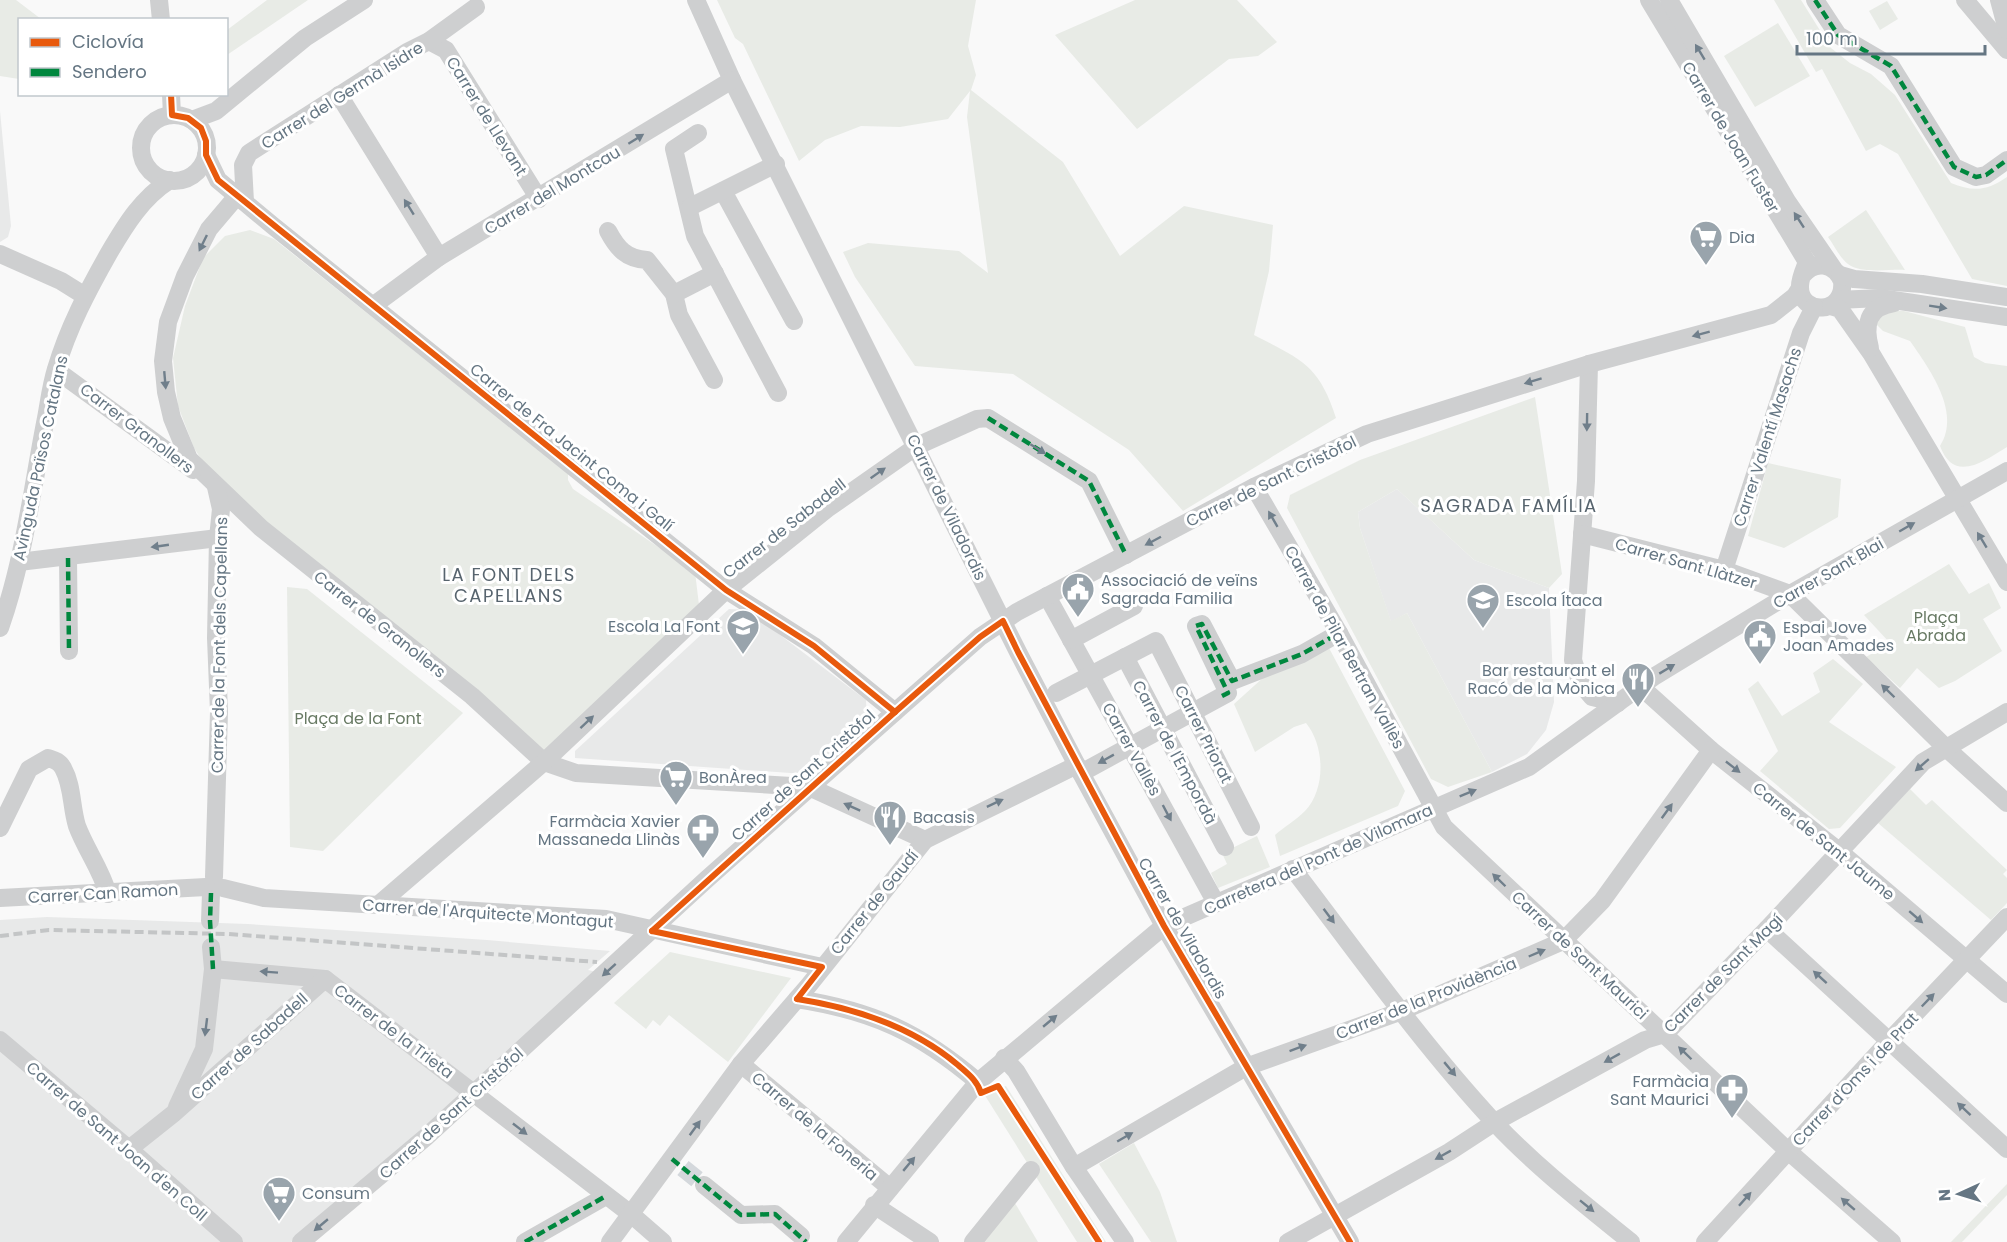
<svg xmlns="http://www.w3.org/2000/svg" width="2007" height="1242" font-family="Poppins,sans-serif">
  <rect width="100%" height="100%" fill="#f9f9f9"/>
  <!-- built -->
  <g fill="#e8e9e9">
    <polygon points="0,111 11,226 8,237 0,242"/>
    <polygon points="1397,489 1474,560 1549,588 1554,702 1546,730 1527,754 1492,772 1407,613 1391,622 1360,528 1358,512"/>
    <polygon points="729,609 747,610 866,700 867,724 805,774 575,758 575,751"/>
    <polygon points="47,917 248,924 487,940 610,951 588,970 601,973 328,1215 291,1242 0,1242 0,920"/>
  </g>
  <!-- green -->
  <g fill="#e8ebe6">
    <polygon points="0,0 16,0 41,19 20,20 19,79 0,76"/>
    <polygon points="267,0 308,0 227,55 227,30"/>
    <path d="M717,0h259l-8,46 8,29 -5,15 92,72 57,94 64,-50 89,19 -4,46 -15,64c46,24 65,29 82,83l-153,93 -54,-61 -116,-76 -98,-8 -60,-89 -12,-25 25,-9 91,8 29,22 -21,-156 3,-26 -22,28 -48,8 -39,-1 -36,14 -26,21 -56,-117 -8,-6z"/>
    <polygon points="1135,0 1237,0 1277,42 1258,56 1229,59 1137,129 1055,35"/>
    <path d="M1774,0h27l30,48 19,15 21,11 24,21 56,88c22,9 36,8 56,-6v109l-35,-7 -74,-125 -18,-10 -14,7 -44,-82 -6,3z"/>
    <polygon points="1887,1 1898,19 1880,30 1869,11"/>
    <polygon points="1778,23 1810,76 1755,107 1724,56"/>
    <path d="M1866,210l39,60c-15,-1 -45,4 -57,-6 -8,-6 -14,-19 -20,-27z"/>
    <polygon points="250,230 274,239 568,473 568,480 573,489 695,572 699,605 541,754 212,476 194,448 178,406 173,358 185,306 203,258 225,236"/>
    <path d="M1888,311h16l61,16 9,30 11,6 22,3v81c-23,14 -53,37 -67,-1 22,-33 -11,-78 -30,-105l-27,-10 -8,-8 1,-5z"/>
    <polygon points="1535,397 1562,574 1549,588 1474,560 1397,489 1358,512 1360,528 1391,621 1407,613 1492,772 1448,787 1431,779 1287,508 1290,495 1360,460"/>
    <polygon points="1768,463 1841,479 1838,517 1784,548 1748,536"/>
    <polygon points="1949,564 1969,594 1989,583 2001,608 1983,619 2002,651 1955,681 1939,688 1917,668 1900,688 1866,657 1890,643 1864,615"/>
    <polygon points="287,587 307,589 463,713 323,851 290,847"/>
    <path d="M1329,648l76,143 -7,15 -118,50 -5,-21c9,-8 21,-15 30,-24 21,-22 20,-65 1,-88l-12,4 -39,25 -21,-48 31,-28z"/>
    <polygon points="1833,659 1863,684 1829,722 1896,767 1840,828 1829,829 1760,771 1778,751 1748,689 1758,681 1782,716 1820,692 1813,673"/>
    <polygon points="1910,789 1926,805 1932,800 2007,870 2003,874 2007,878 2007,903 1991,920 1878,823"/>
    <polygon points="1257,836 1270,867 1218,888 1211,873 1227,864 1222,853"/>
    <polygon points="670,952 791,978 728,1062 669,1015 660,1026 653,1020 646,1029 614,1003"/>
    <polygon points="1006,1086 1106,1242 1077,1242 984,1094"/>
    <polygon points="1134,1143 1160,1192 1177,1242 1151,1242 1099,1164"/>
    <polygon points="2007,1184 2007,1195 1962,1242 1951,1242"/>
    <polygon points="1012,1198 1038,1242 978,1242"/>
  </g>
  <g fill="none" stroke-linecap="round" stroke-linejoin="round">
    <!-- minor-tunnel -->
    <polyline stroke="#d4d8dc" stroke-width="18" stroke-dasharray="18 9" stroke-linecap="butt" points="683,1168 704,1185"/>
    <!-- minor -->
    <g stroke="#cecfd0" stroke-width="18">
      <polyline points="159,0 161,20"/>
      <polyline points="696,0 732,80 1018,652 1081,773 1164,926 1350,1242"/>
      <path d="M1649,0l158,262c-3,8 -7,16 -7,24 -1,30 46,29 42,-5 -8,-18 -27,-21 -39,-6"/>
      <polyline points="1669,0 1787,201 1833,268"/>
      <polyline points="1815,0 1838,35 1891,66 1954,167 1976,177 1986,175 2007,160"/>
      <polyline points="1965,0 2007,50"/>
      <polyline points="1999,0 2007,30"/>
      <polyline points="429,41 446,50 539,199"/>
      <polyline points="171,94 172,115"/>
      <polyline points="339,95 439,257"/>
      <circle cx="174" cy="148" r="33"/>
      <polyline points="192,120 216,111 305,38 364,0"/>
      <polyline points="698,133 674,149 695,236 778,393"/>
      <polyline points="206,155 218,180 272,225 726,590 814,646 895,712"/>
      <polyline points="723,191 794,321"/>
      <polyline points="237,196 209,229 185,276 168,322 163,361 166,392 172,418 189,459 261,528 472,696 544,762 576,773 809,787 925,840"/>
      <polyline points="245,202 243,165 249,153 407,52 429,41 476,7"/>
      <polyline points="690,207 776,164"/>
      <path d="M608,231c9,17 18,28 39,29l27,34 5,21 35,65"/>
      <polyline points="0,254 61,281 85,296"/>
      <polyline points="1840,275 1854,279 1922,284 2007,297"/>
      <polyline points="674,294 715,273"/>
      <polyline points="1838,300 1880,298 2007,317"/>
      <polyline points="374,305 439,257 732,80"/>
      <polyline points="1830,306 1840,309 1871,353 2007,582"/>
      <path d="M1870,348c-6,-23 -3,-41 24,-45"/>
      <polyline points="1589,364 1586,481 1573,660 1581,684 1592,697 1618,703"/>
      <polyline points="56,370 193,470"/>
      <polyline points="1254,487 1339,633 1444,827 1788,1151 1892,1242"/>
      <polyline points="1582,534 1724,570 1790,594 1946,748 2007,803"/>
      <polyline points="68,558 69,651"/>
      <polyline points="19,562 218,538"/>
      <polyline points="1724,570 1801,333 1814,307"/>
      <polyline points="1047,596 1216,903"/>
      <path d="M0,628c24,-68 32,-139 46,-210 3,-16 5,-33 10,-49 12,-41 32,-79 53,-116 17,-29 33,-55 61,-73"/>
      <polyline points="1071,640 1134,606"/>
      <polyline points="1125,657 1225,847"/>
      <polyline points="1641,687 1711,750 1839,851 2007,994"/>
      <polyline points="1056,693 1156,641 1251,827"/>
      <polyline points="1081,773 1228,693 1196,626 1202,624 1232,681 1302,654 1339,633"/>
      <path d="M0,828l29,-59 19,-11c6,2 11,3 15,10 10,18 8,39 14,58 9,24 24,43 31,68"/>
      <path d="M1293,869c65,85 128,174 201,253 41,44 90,82 137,120"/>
      <polyline points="214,877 219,712 216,638 218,538 221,509 216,487"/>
      <polyline points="223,888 264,898 606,919 822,967"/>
      <polyline points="0,898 206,887"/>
      <polyline points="378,905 544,762 726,590 827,509 917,446 977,419 988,418 1089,481 1126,555"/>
      <polyline points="210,921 211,893"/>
      <polyline points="1767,929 2007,1149"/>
      <polyline points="213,969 325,979 632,1215 663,1242"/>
      <path d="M797,999c76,12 122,33 181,83"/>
      <polyline points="0,1040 129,1149 234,1242"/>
      <polyline points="1004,1058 1016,1071 1074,1167 1125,1242"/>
      <polyline points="741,1064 890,1188"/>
      <polyline points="177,1107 204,1049 213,969 211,947"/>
      <polyline points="129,1149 173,1114 325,979"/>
      <polyline points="1074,1167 1246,1067 1402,1011 1563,941 1602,901 1711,750"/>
      <polyline points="704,1185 741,1215 775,1214 801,1236"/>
      <polyline points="874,1205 930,1242"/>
      <polyline points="301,1242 426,1137 707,879 895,712 980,637 1017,612 1254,487 1367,434 1589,364 1771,315 1795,296 1800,288"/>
      <polyline points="525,1242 606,1196"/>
      <polyline points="610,1242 741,1064 809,985 925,840 1077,765"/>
      <polyline points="846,1242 978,1082 1164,926 1529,767 1655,676 1790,594 2007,471"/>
      <polyline points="973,1242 1031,1170"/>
      <polyline points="1288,1242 1449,1152 1495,1122 1645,1040 1665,1034 1767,929 1923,762 2007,712"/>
      <polyline points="1705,1242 1890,1040 2007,917"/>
    </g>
    <!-- rail -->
    <polyline stroke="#c3c5c6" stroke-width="4" stroke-dasharray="9 4.5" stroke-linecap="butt" points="0,936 49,930 228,934 597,962"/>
    <!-- quiet -->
    <g stroke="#00873e" stroke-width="4.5" stroke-dasharray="9 4.5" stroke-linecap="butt">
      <polyline points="1815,0 1838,35 1891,66 1954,167 1976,177 1986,175 2007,160"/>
      <polyline points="988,418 1089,481 1126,555"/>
      <polyline points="68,558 69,651"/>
      <polyline points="1222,696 1228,693 1196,626 1202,624 1232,681 1302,654 1339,633"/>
      <polyline points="211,893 210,921 213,969"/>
      <polyline points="672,1159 741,1215 775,1214 806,1242"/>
      <polyline points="525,1242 606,1196"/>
    </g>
    <defs>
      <g id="cycleway">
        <polyline points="171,94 172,115 188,118 201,128 206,141 206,155 218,180 726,590 814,646 895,712"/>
        <polyline points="652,931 895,712 980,637 1003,621 1018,652 1164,926 1350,1242"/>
        <polyline points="652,931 822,967 797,999"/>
        <path d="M797,999c58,9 116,28 161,66 10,9 19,15 23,28l17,-7 101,156"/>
      </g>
    </defs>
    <!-- cycleway casing -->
    <use href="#cycleway" stroke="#fff" stroke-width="10"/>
    <!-- cycleway -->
    <use href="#cycleway" stroke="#e8590c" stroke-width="6"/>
  </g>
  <!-- one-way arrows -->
  <defs><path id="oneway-solid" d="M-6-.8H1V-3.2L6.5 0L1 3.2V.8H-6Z" transform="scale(1.5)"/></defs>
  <g fill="#707f8b">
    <use href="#oneway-solid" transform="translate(1700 52) rotate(-121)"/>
    <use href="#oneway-solid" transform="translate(636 139) rotate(-32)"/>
    <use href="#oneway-solid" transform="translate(409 207) rotate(-122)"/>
    <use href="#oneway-solid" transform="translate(1799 220) rotate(-123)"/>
    <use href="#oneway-solid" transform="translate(203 243) rotate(116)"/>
    <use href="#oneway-solid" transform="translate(1938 307) rotate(9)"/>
    <use href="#oneway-solid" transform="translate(1701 334) rotate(165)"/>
    <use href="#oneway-solid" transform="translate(165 380) rotate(85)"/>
    <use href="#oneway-solid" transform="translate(1533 381) rotate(163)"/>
    <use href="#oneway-solid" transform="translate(1587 422) rotate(91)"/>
    <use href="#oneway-solid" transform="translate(1038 449) rotate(32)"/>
    <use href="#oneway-solid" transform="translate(878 473) rotate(-35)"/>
    <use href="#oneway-solid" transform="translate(1273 519) rotate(-120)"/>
    <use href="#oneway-solid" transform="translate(1907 527) rotate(-30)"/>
    <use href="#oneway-solid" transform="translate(1982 540) rotate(-121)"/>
    <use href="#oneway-solid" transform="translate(1153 541) rotate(152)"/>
    <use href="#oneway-solid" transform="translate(160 546) rotate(172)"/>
    <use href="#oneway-solid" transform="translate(1667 669) rotate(-31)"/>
    <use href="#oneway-solid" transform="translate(1888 691) rotate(-136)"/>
    <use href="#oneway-solid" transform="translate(587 722) rotate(-43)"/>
    <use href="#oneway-solid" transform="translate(1106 759) rotate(151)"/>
    <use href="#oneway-solid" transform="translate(1922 765) rotate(139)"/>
    <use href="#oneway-solid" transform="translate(1733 767) rotate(38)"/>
    <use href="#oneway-solid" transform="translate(1468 793) rotate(-22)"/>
    <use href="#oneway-solid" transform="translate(995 803) rotate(-25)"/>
    <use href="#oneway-solid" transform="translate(852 807) rotate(-156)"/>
    <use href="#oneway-solid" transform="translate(1667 811) rotate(-54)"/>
    <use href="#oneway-solid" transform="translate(1167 813) rotate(62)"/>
    <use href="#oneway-solid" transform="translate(1499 880) rotate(-136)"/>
    <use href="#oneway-solid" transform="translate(1329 916) rotate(53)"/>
    <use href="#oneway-solid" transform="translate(1916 917) rotate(41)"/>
    <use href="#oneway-solid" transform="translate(1537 953) rotate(-23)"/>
    <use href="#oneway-solid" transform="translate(609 970) rotate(138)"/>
    <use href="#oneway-solid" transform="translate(269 972) rotate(-176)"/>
    <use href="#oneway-solid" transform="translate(1820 977) rotate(-138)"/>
    <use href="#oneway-solid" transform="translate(1928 1000) rotate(-46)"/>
    <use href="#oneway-solid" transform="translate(1050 1021) rotate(-40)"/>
    <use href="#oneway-solid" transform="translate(206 1027) rotate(97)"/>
    <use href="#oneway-solid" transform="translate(1298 1048) rotate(-20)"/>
    <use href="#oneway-solid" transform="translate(1685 1053) rotate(-136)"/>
    <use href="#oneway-solid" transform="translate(1612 1058) rotate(151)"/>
    <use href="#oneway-solid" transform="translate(1450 1069) rotate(50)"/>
    <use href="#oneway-solid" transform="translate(1964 1109) rotate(-137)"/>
    <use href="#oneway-solid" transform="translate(695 1128) rotate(-54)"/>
    <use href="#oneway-solid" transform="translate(520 1129) rotate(38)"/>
    <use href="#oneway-solid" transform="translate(1125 1137) rotate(-30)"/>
    <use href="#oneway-solid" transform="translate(1443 1155) rotate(151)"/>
    <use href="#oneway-solid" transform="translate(909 1164) rotate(-50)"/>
    <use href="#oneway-solid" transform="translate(1745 1199) rotate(-48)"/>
    <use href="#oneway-solid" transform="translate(1848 1204) rotate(-139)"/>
    <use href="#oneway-solid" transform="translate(1587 1206) rotate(39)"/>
    <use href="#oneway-solid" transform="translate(321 1225) rotate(140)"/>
  </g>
  <!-- icons -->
  <defs>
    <symbol id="supermarket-pin" viewBox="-11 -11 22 30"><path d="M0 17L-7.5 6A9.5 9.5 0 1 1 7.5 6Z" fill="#99a4ac" stroke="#fff"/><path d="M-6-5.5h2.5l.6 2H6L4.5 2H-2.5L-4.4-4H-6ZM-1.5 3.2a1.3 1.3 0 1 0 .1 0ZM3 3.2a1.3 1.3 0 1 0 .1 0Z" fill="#fff"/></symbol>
    <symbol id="civic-pin" viewBox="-11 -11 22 30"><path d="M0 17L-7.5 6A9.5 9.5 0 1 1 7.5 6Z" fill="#99a4ac" stroke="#fff"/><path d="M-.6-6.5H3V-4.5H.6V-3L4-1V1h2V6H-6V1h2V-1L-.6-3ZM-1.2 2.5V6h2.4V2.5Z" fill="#fff"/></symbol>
    <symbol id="school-pin" viewBox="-11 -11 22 30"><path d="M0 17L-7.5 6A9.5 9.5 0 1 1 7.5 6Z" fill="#99a4ac" stroke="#fff"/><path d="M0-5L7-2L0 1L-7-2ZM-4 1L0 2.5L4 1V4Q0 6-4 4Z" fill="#fff"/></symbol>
    <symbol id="restaurant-pin" viewBox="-11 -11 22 30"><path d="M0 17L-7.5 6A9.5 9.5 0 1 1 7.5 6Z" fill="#99a4ac" stroke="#fff"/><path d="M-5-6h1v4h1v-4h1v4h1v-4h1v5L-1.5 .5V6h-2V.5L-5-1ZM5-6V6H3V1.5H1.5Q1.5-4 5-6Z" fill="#fff"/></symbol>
    <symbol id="pharmacy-pin" viewBox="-11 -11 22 30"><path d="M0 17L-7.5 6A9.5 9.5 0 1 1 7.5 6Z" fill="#99a4ac" stroke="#fff"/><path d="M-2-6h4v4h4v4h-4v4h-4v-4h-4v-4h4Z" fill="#fff"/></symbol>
  </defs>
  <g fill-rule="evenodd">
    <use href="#supermarket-pin" x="1687" y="218" width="38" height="52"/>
    <use href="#civic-pin" x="1059" y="570" width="38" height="52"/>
    <use href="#school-pin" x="1464" y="581" width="38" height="52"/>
    <use href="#school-pin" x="724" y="607" width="38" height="52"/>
    <use href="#civic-pin" x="1741" y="617" width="38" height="52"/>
    <use href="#restaurant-pin" x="1619" y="660" width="38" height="52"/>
    <use href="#supermarket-pin" x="657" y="758" width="38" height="52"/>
    <use href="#restaurant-pin" x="871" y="798" width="38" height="52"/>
    <use href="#pharmacy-pin" x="684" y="811" width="38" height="52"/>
    <use href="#pharmacy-pin" x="1713" y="1071" width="38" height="52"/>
    <use href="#supermarket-pin" x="260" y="1174" width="38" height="52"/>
  </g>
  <g text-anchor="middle" stroke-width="6" stroke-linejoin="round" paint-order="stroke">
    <!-- street labels -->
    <g font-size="16" fill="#657683" stroke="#fff">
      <text transform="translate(342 95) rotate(-32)" y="6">Carrer del Germà Isidre</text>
      <text transform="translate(487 116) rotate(58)" y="6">Carrer de Llevant</text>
      <text transform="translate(1731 137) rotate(59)" y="6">Carrer de Joan Fuster</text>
      <text transform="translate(552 190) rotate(-31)" y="6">Carrer del Montcau</text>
      <text transform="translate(137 428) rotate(37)" y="6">Carrer Granollers</text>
      <text transform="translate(1767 437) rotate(-72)" y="6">Carrer Valentí Masachs</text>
      <text transform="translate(572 447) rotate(39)" y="6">Carrer de Fra Jacint Coma i Galí</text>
      <text transform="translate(40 458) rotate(-78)" y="6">Avinguda Països Catalans</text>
      <text transform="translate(1271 481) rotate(-26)" y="6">Carrer de Sant Cristòfol</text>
      <text transform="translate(947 507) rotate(64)" y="6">Carrer de Viladordis</text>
      <text transform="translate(784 528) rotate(-38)" y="6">Carrer de Sabadell</text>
      <text transform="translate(1686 563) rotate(16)" y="6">Carrer Sant Llàtzer</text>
      <text transform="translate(1828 573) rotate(-30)" y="6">Carrer Sant Blai</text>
      <text transform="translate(380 624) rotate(38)" y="6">Carrer de Granollers</text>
      <text transform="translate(219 645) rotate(-89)" y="6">Carrer de la Font dels Capellans</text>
      <text transform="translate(1345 647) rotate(61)" y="6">Carrer de Pilar Bertran Vallès</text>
      <text transform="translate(1204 734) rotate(63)" y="6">Carrer Priorat</text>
      <text transform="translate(1132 749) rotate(61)" y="6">Carrer Vallès</text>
      <text transform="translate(1175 752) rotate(62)" y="6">Carrer de l'Empordà</text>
      <text transform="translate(803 775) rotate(-42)" y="6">Carrer de Sant Cristòfol</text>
      <text transform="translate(1824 841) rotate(39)" y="6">Carrer de Sant Jaume</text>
      <text transform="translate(1318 859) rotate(-24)" y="6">Carretera del Pont de Vilomara</text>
      <text transform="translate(103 893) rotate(-3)" y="6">Carrer Can Ramon</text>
      <text transform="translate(874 902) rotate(-51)" y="6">Carrer de Gaudí</text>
      <text transform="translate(488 913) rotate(4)" y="6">Carrer de l'Arquitecte Montagut</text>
      <text transform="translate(1183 928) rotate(60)" y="6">Carrer de Viladordis</text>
      <text transform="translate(1580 955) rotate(43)" y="6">Carrer de Sant Maurici</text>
      <text transform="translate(1723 973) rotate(-45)" y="6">Carrer de Sant Magí</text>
      <text transform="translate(1426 998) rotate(-22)" y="6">Carrer de la Providència</text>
      <text transform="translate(394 1031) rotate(37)" y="6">Carrer de la Trieta</text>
      <text transform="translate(249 1046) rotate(-42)" y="6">Carrer de Sabadell</text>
      <text transform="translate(1855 1079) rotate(-47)" y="6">Carrer d'Oms i de Prat</text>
      <text transform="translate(451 1113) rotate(-42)" y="6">Carrer de Sant Cristòfol</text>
      <text transform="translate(815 1126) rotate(40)" y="6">Carrer de la Foneria</text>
      <text transform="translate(117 1141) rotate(41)" y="6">Carrer de Sant Joan d'en Coll</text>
    </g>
    <!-- poi labels -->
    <g font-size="16" fill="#657683" stroke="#fff" text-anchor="start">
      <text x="1729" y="243">Dia</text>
      <text x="1101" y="586">Associació de veïns<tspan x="1101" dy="18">Sagrada Familia</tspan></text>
      <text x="1506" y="606">Escola Ítaca</text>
      <text x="720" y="632" text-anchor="end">Escola La Font</text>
      <text x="1783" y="633">Espai Jove<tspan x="1783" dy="18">Joan Amades</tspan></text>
      <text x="1615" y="676" text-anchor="end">Bar restaurant el<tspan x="1615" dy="18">Racó de la Mònica</tspan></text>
      <text x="699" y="783">BonÀrea</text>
      <text x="913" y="823">Bacasis</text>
      <text x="680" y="827" text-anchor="end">Farmàcia Xavier<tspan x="680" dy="18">Massaneda Llinàs</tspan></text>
      <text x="1709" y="1087" text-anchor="end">Farmàcia<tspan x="1709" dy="18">Sant Maurici</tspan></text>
      <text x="302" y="1199">Consum</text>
    </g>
    <!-- park labels -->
    <g font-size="16" fill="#687a64" stroke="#fff">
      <text x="1936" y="623">Plaça<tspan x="1936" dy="18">Abrada</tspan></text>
      <text x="358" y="724">Plaça de la Font</text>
    </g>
    <!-- neighbourhood labels -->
    <g font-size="18" letter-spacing="1.5" fill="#57646e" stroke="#fff">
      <text x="1509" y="512">SAGRADA FAMÍLIA</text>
      <text x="509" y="581">LA FONT DELS<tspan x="509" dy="21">CAPELLANS</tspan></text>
    </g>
  </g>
  <!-- legend -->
  <rect x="18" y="18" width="210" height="78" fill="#ffffff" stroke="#c1c8cd" stroke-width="1.5"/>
  <rect x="30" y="38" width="30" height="9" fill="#e8590c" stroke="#c1c8cd" stroke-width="1.5"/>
  <text x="72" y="48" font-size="18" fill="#657683">Ciclovía</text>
  <rect x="30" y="68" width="30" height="9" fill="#00873e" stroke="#c1c8cd" stroke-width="1.5"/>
  <text x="72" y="78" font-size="18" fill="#657683">Sendero</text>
  <!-- north arrow -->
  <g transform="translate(1959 1194) rotate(266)" stroke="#ffffff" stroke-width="4.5" paint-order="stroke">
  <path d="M0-4.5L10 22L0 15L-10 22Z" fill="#657683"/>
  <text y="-9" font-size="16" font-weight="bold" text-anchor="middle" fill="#657683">N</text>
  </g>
  <!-- scale -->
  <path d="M1797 45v9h188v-9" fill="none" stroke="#657683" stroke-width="3"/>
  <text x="1806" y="45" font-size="18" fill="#657683" stroke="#ffffff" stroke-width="4.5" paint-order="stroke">100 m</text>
</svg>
